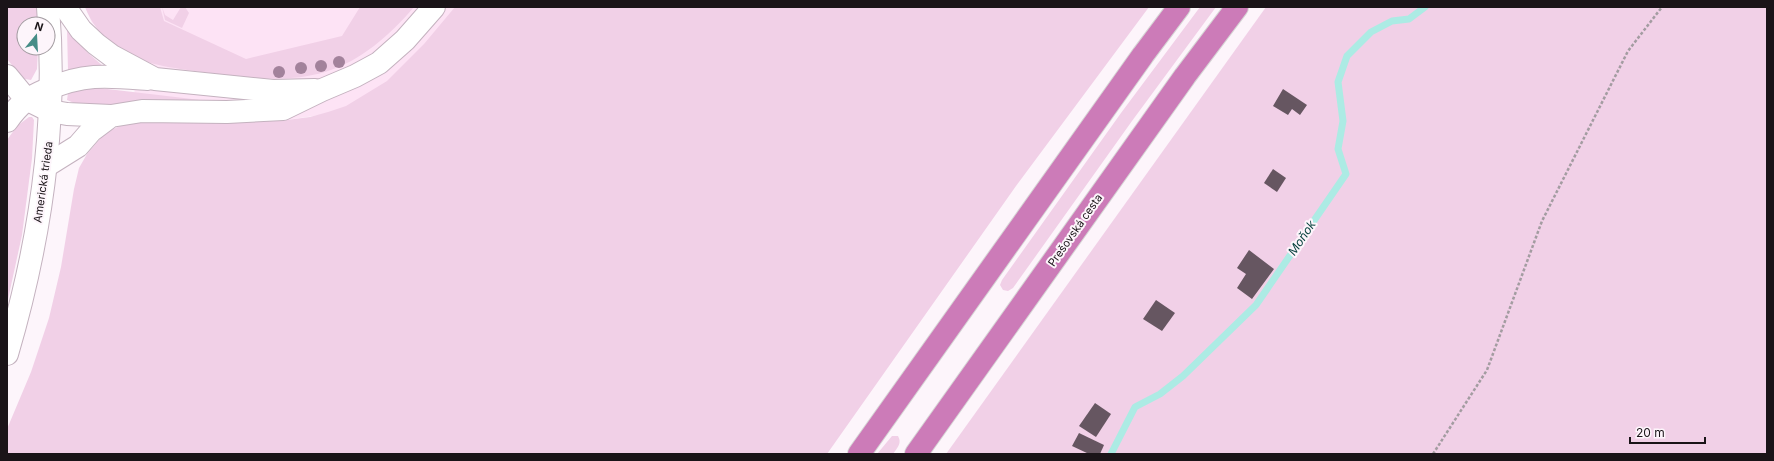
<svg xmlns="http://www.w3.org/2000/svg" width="1774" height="461" font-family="Inter,sans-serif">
  <rect width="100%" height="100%" fill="#fdf5fb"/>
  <!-- built -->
  <polygon fill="#fde3f5" points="85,7 462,7 408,69 347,108 320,115 280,121 135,123 134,58 92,23"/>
  <!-- green -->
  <g fill="#f1d0e7">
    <polygon points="7,7 37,7 38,24 24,24 24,48 38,48 37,69 31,80 25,79 20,75 7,59"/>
    <path d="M85,7h75l4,14 82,38 96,-23 18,-29h54c-24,28 -53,54 -89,65 -41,12 -82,5 -123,0 -29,-4 -58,-7 -84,-23 -16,-11 -26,-25 -33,-42z"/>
    <polygon points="162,7 165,15 173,20 181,7 185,7 189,13 182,28 165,20"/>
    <polygon points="455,7 1149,7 1016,186 827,454 7,454 7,429 31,372 49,318 61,267 74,189 79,168 87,154 105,133 124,124 135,123 279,121 310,117 328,112 346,106 387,81 424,44"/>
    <polygon points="1200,7 1216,7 1132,121 1013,288 1008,291 1003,290 1000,285 1002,280 1121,113"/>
    <polygon points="1266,7 1767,7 1767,454 946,454"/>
    <polygon points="67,29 87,52 104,67 68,70"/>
    <polygon points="99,88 226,103 225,106 92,105 74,103 67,100 68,93 83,89"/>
    <polygon points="29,117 32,117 34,120 32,158 22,235 7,304 7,140 17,126"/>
    <path d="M892,436h6c4,7 0,11 -5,18h-16z"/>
  </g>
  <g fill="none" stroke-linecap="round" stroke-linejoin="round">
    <!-- stream -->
    <polyline stroke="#acebe4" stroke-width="7" points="1111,454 1135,407 1160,394 1183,376 1256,305 1346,174 1338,149 1343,121 1338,82 1347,56 1371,32 1392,21 1409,19 1425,7"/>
  </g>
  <!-- building -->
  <g fill="#665661">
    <polygon points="1283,89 1307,105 1300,115 1292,109 1288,115 1273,106"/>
    <polygon points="1273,169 1286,178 1277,192 1264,183"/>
    <polygon points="1249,250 1274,269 1252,299 1237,288 1246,274 1237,268"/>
    <polygon points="1156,300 1175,313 1162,331 1143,319"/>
    <polygon points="1095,403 1111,414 1096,437 1079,426"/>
    <polygon points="1079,433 1104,445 1100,454 1089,454 1072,446"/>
  </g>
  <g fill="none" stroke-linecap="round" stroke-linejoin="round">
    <defs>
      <g id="minor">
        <polyline points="65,7 81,30 96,44 112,56 155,79 273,91 315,90"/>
        <polyline points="7,76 26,99 50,111 67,114 111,116"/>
        <path d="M7,121c13,-18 20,-23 41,-32 37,-16 60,-13 100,-10"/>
        <polyline points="46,166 78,146 91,131 111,116 142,111 227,112 283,109 322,90 355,76 379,63 405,40 434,7"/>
        <path d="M7,354c33,-112 51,-230 41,-347"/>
      </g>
      <g id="highway">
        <polyline points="859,454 1143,55 1179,7"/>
        <polyline points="916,454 1185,76 1237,7"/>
      </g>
    </defs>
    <!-- minor casing -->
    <use href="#minor" stroke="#c4b2bf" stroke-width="24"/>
    <!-- highway casing -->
    <use href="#highway" stroke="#d6d5d5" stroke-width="24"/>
    <!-- path -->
    <polyline stroke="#a39ca1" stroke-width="2.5" stroke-dasharray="3 2" stroke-linecap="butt" points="1433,454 1487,370 1542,221 1628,51 1662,7"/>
    <!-- minor -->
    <use href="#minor" stroke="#fff" stroke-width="22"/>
    <!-- highway -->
    <use href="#highway" stroke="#cc7bb8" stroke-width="22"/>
  </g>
  <!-- trees -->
  <g fill="#a2829b">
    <circle cx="339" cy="62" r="6"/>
    <circle cx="321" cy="66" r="6"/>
    <circle cx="301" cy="68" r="6"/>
    <circle cx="279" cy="72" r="6"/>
  </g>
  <g text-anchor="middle" stroke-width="4" stroke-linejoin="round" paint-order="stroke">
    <!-- street labels -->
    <g font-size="11" fill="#1a1418" stroke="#fdf5fb">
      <text transform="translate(43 182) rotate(-82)" y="4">Americká trieda</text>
      <text transform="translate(1075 230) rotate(-55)" y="4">Prešovská cesta</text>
    </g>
    <!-- water labels -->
    <g font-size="12" font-style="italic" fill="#09433f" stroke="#fdf5fb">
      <text transform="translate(1302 238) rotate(-56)" y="4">Moňok</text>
    </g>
  </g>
  <!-- border -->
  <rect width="1774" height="461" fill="none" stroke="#1a1418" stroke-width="16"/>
  <!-- north arrow -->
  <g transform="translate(36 36) rotate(18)"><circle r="19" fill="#fdf5fb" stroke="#a29ba0"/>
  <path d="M0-3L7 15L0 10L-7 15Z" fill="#468d87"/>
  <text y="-6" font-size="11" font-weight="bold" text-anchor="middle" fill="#1a1418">N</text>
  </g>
  <!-- scale -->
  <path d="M1630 437v6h75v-6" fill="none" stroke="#1a1418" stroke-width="2"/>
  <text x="1636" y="437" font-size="12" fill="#1a1418" stroke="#fdf5fb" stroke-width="3" paint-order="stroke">20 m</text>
</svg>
